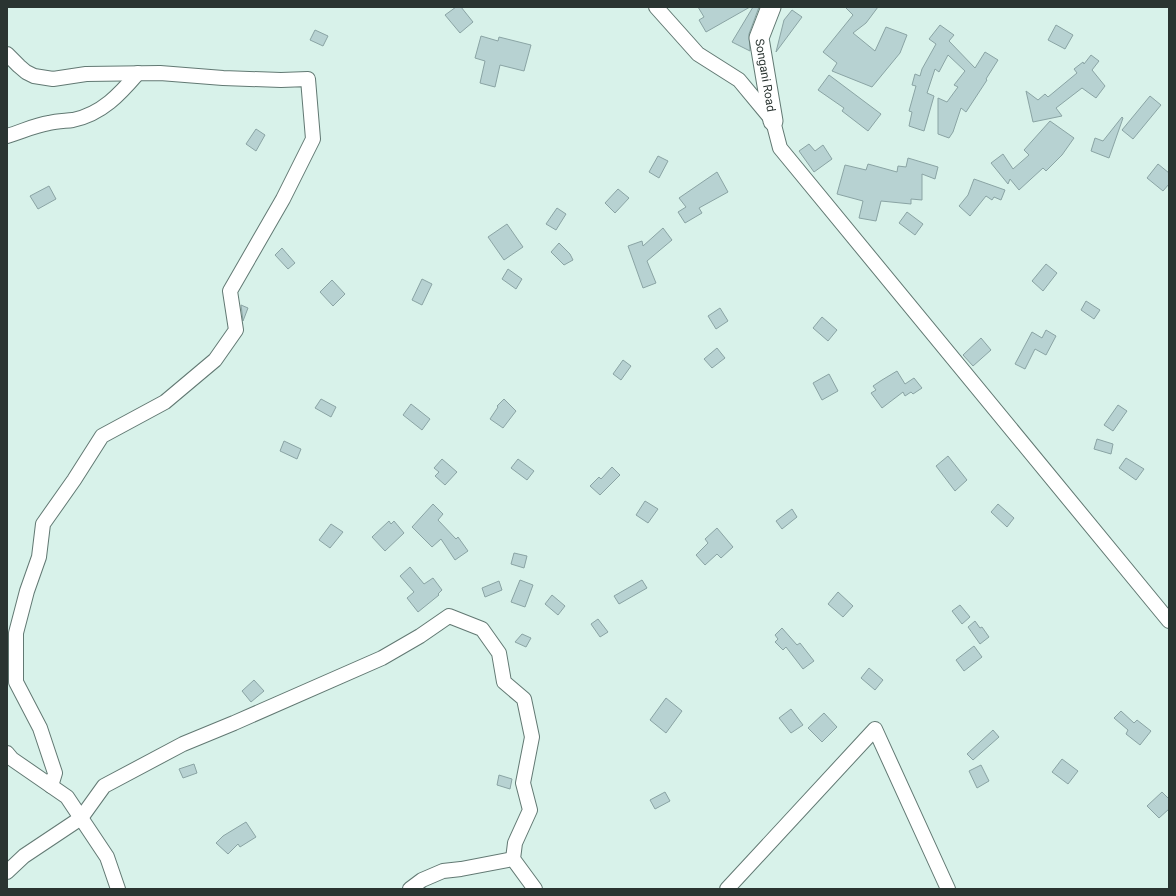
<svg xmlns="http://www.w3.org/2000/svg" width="1176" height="896" font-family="Roboto,sans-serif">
  <rect width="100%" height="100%" fill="#d8f2ea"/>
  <!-- building -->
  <g fill="#b7d2d2" stroke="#8aa4a4">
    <polygon points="456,7 461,7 473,22 460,33 445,15"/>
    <polygon points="698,7 750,7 706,32 699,20 704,17"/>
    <polygon points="753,7 759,7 749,34 750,51 732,42"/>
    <polygon points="845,7 878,7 866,23 853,33 875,51 886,27 907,35 900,53 872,87 832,71 837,63 823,52 853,15"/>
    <polygon points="792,10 802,17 776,52 784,20"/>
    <polygon points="940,25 954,35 949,41 975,68 985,52 998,60 986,79 987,80 966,112 961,108 953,132 949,138 938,134 938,98 947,102 958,87 954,85 965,71 948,55 939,72 935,69 927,93 934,96 924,131 909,126 912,112 909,111 916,86 912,85 915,74 920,76 922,69 936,44 929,39"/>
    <polygon points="1056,25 1073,35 1065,49 1048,40"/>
    <polygon points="315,30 328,36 323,46 310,40"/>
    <polygon points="481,36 498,41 499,37 531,45 524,71 500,65 495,87 480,83 485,61 475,58"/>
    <polygon points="1091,55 1099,61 1092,70 1105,86 1096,98 1082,88 1056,108 1062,116 1033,122 1026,91 1038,100 1045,94 1048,97 1077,73 1074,69 1083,62 1084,64"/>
    <polygon points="829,75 881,114 868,131 842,111 844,108 818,90"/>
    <polygon points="1150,96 1161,105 1133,139 1122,130"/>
    <polygon points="1122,117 1123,118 1109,158 1091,151 1095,138 1103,141"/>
    <polygon points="1050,121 1074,138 1062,155 1046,171 1043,168 1019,190 1010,179 1008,184 991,163 1003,154 1013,169 1029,155 1024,150"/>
    <polygon points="256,129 265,135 256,151 246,144"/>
    <polygon points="809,144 815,151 823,145 832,159 814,172 799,151"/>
    <polygon points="658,156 668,161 659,178 649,172"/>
    <polygon points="908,158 938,167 935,179 922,174 922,200 911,199 911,204 881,201 876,221 859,218 863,201 837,194 845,165 866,170 868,164 897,172 898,166 906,167"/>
    <polygon points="1158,164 1169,173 1169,184 1163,191 1147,178"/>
    <polygon points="717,172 728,192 699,208 702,213 685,223 678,212 686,207 679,198"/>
    <polygon points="974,179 1005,190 1001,200 994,197 992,200 986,196 970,216 959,206 968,195"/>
    <polygon points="49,186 56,199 38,209 30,196"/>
    <polygon points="618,189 629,198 615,213 605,203"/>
    <polygon points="557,208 566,214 556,230 546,224"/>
    <polygon points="907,212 923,224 915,235 899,223"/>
    <polygon points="507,224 523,247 504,260 488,237"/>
    <polygon points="663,228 672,240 647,261 656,283 643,288 628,246 642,241 643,246"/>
    <polygon points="559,243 570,254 573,260 564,265 551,252"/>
    <polygon points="282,248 295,263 288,269 275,255"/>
    <polygon points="1046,264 1057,273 1043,291 1032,281"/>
    <polygon points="508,269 522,279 516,289 502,279"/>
    <polygon points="422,279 432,284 422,305 412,300"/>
    <polygon points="332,280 345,294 333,306 320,292"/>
    <polygon points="1086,301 1100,310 1094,319 1081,310"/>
    <polygon points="241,305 248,308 243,321"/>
    <polygon points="720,308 728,321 716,329 708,316"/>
    <polygon points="822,317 837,330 828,341 813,328"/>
    <polygon points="1046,330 1056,336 1046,355 1035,349 1025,369 1015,364 1032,332 1042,338"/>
    <polygon points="981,338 991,350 973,366 963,355"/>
    <polygon points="717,348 725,358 712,368 704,359"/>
    <polygon points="623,360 631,366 621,380 613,374"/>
    <polygon points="897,371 905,384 914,378 922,388 913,394 911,392 905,396 903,392 882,408 871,393 876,390 873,386 882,380"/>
    <polygon points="829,374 838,391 822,400 813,383"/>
    <polygon points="321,399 336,407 331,417 315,408"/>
    <polygon points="504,399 516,411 503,428 490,419 498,407 497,406"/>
    <polygon points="411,404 430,419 422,430 403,415"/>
    <polygon points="1118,405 1127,411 1113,431 1104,425"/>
    <polygon points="1097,439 1113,444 1111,454 1094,449"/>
    <polygon points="284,441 301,449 297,459 280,451"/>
    <polygon points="948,456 967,480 955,491 936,466"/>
    <polygon points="1126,458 1144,469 1136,480 1119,468"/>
    <polygon points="442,459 457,472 445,485 435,476 439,472 434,468"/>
    <polygon points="518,459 534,471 527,480 511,468"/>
    <polygon points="612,467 620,475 600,495 590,486 599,477 601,479"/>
    <polygon points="645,501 658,509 648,523 636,515"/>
    <polygon points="433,504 443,514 438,520 456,539 458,537 468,551 455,560 441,539 432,547 412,527"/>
    <polygon points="998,504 1014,518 1007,527 991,512"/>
    <polygon points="792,509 797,517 782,529 776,521"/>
    <polygon points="389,521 391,524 394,521 404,533 385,551 372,537"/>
    <polygon points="331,524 343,532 330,548 319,540"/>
    <polygon points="717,528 733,547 721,558 717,554 705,565 696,555 708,543 705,539"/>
    <polygon points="514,553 527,556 524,568 511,564"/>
    <polygon points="410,567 424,584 433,578 442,590 438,594 439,595 418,612 407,598 414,592 400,576"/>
    <polygon points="520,580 533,585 525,607 511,602"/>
    <polygon points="642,580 647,588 619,604 614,596"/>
    <polygon points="499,581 502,590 485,597 482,588"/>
    <polygon points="838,592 853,606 843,617 828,604"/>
    <polygon points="552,595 565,606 558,615 545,604"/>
    <polygon points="960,605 970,617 962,624 952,611"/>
    <polygon points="598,619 608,632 600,637 591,624"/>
    <polygon points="975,621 980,628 982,627 989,637 980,644 968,627"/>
    <polygon points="782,628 797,645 800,643 814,661 803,669 786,647 783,650 775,642 778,639 775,635"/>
    <polygon points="522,634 531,638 526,647 515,642"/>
    <polygon points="974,646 982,657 964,671 956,660"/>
    <polygon points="869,668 883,680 875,690 861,678"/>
    <polygon points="254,680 264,691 251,702 242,691"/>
    <polygon points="666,698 682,711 666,733 650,720"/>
    <polygon points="791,709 803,725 791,733 779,718"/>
    <polygon points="1121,711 1134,723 1137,720 1151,731 1140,745 1126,734 1128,730 1114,718"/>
    <polygon points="824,713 837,727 822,742 808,728"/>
    <polygon points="993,730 999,737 973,760 967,754"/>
    <polygon points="1062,759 1078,771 1068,784 1052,772"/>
    <polygon points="194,764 197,773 183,778 179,769"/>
    <polygon points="981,765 989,781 977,788 969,771"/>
    <polygon points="499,775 512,779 510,789 497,785"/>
    <polygon points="665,792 670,801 655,809 650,800"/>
    <polygon points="1162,792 1169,799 1169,809 1159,818 1147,806"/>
    <polygon points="246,822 256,837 240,847 238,844 228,854 216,843 223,836"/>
  </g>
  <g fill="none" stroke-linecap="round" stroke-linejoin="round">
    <defs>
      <g id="street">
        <polyline points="656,7 698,54 739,80 773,121 780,148 1169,621"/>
        <polyline points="7,54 19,66 26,72 34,76 53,79 86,74 160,73 223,78 281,80 308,79 313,139 283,199 230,291 236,330 215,360 165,402 102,436 74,480 43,524 39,557 27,591 16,633 16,682 40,728 55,773 51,786"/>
        <path d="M7,136c14,-4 28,-11 42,-13 8,-2 16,-2 24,-3 29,-6 47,-26 65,-47"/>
        <polyline points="7,753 12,759 67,797 107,857 118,889"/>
        <polyline points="7,872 24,856 81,818 104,786 183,744 234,723 382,658 420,636 449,616 482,629 499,653 504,682 524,699 532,737 523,783 530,810 515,843 513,859 535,889"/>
        <polyline points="410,889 422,880 443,871 461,869 513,859"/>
        <polyline points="727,889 875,729 948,889"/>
      </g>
      <g id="secondary">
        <path id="s1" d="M771,7l-12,31 14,83"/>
      </g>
    </defs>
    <!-- street casing -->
    <use href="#street" stroke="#627973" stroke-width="16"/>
    <!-- secondary casing -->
    <use href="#secondary" stroke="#627973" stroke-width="21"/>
    <!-- street -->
    <use href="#street" stroke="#fff" stroke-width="14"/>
    <!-- secondary -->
    <use href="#secondary" stroke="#fff" stroke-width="19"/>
  </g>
  <g text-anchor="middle" stroke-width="4" stroke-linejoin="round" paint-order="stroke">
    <!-- street labels -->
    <g font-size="12" fill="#2a3431" stroke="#d8f2ea">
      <text dy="4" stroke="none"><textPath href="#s1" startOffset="71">Songani Road</textPath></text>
    </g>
  </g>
  <!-- border -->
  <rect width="1176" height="896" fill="none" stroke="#2a3431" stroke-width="16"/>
</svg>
